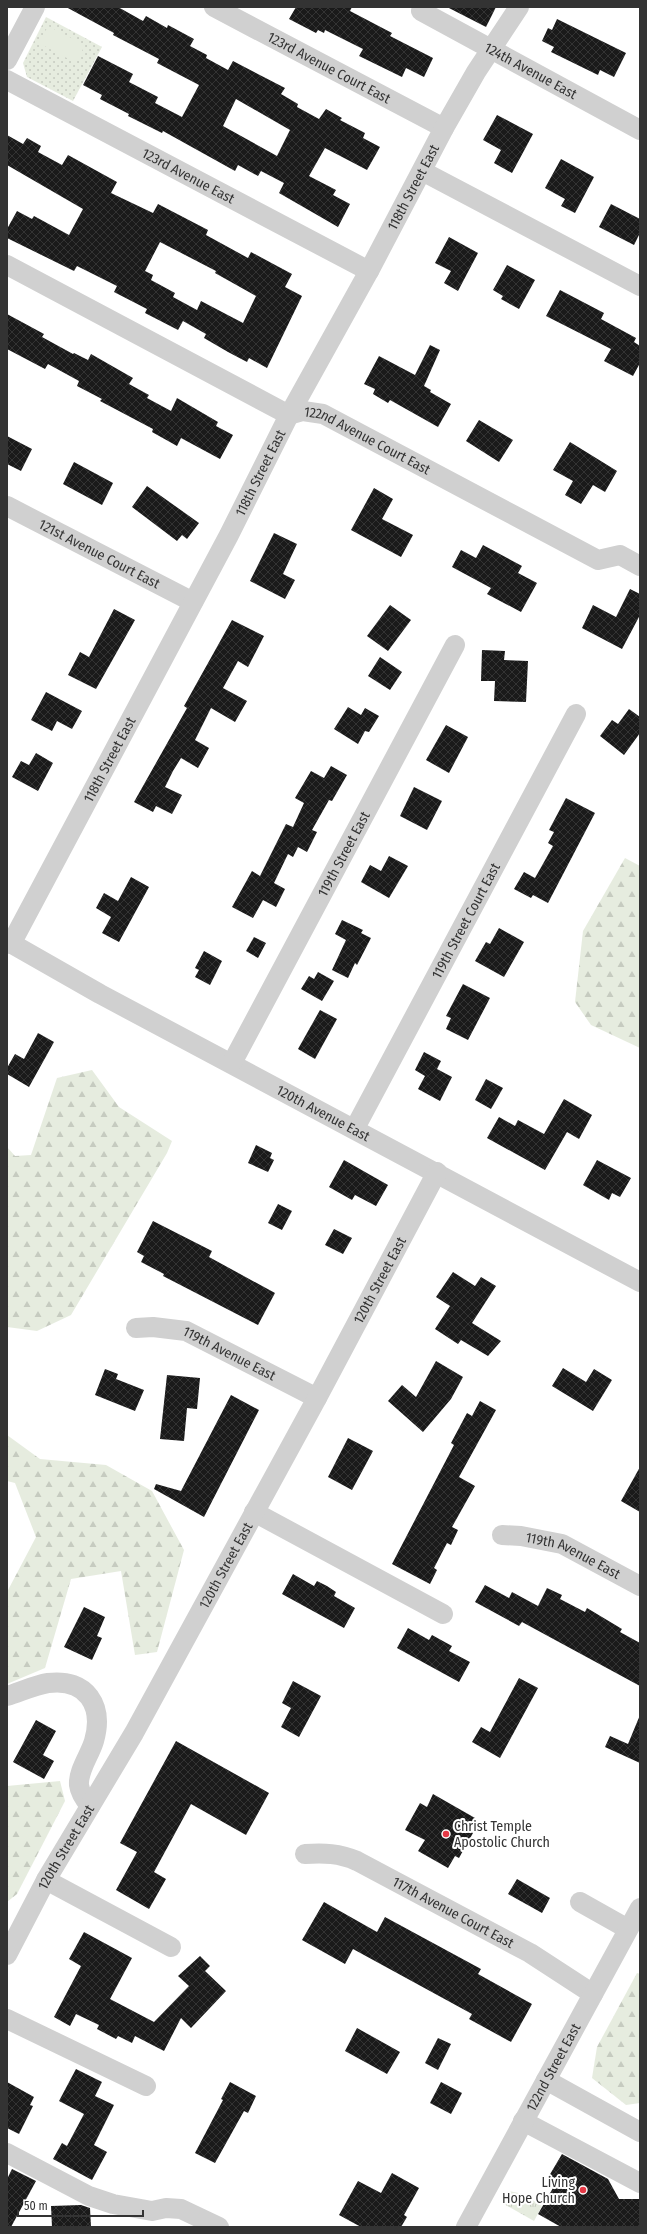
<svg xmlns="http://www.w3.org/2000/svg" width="647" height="2234" font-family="'Fira Sans Condensed',sans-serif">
  <defs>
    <pattern id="grass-tufts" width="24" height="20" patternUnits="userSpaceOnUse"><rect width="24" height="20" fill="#e6ecdf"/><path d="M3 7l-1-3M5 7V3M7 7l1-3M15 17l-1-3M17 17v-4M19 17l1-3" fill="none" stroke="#c6cbc0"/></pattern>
    <pattern id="forest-firs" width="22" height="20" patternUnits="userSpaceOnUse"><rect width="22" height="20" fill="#e6ecdf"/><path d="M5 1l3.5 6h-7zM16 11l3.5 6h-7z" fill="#c6cbc0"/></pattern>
    <pattern id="park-dots" width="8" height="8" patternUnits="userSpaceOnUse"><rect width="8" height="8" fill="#e6ecdf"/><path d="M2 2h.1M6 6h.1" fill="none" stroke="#c6cbc0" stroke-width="1.8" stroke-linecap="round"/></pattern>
    <pattern id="building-cross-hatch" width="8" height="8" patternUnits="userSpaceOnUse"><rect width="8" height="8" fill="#1a1a1a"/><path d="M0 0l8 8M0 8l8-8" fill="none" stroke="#333"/></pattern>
  </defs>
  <rect width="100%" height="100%" fill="#fff"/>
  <!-- grass -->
  <polygon fill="url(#grass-tufts)" points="509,2191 523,2194 542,2206 534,2221 504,2204 505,2196"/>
  <!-- forest -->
  <g fill="url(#forest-firs)">
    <polygon points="625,858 640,866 640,1048 591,1025 575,1002 583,931"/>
    <polygon points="92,1070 119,1107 172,1141 167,1153 71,1315 37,1331 7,1327 7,1147 15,1156 31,1155 57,1078"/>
    <polygon points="7,1435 40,1459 106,1465 152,1491 184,1550 157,1652 135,1655 121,1571 71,1579 45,1668 7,1684 7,1592 36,1537 15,1483 7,1481"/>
    <polygon points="60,1781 65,1801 17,1894 7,1902 7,1786"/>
    <polygon points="637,1973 640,1974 640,2103 626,2105 592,2078 597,2047"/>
  </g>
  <!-- park -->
  <polygon fill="url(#park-dots)" points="46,17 102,47 73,101 27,77 23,63"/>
  <!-- pitch -->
  <polygon fill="#e6ecdf" points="48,26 85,45 76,63 39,43"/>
  <!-- building -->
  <g fill="url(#building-cross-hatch)" fill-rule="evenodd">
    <path d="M66,7h52l25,14 3,-5 21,12 1,-3 26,14 -4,7 17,9 -1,3 22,12 5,-9 52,27 -4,6 17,10 -1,3 22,12 7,-10 16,9 -2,2 25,13 -2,5 17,9 -13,23 -42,-22 -16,28 27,14 -3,5 17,9 -12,23 -59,-34 5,-10 -23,-12 -3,5 -20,-11 -3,6 -72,-40 -1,2 -34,-17 1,-2 -29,-15 2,-4 -19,-10 15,-29 35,18 -4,8 29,15 -3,6 27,14 17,-32 -42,-22 2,-4 -46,-24 1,-2zM236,99l54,31 -13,26 -54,-30z"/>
    <polygon points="296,7 352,7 350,11 392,33 390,36 433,58 424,77 406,68 402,77 359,56 363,49 325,30 324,33 318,30 316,33 289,19"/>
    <polygon points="447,7 496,7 486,27"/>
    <polygon points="557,19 626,53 614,77 600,70 598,75 551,52 554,47 542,41 548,28 552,30"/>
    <polygon points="497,115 533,134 512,173 494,163 501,150 483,140"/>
    <path d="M7,135l16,9 4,-6 14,8 -3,6 24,13 6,-10 49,27 -6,11 42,20 5,-9 50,26 -2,5 42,23 3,-6 41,22 -7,13 17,9 -35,72 -18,-10 -2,4 -19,-10 -24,-14 2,-4 -23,-13 -5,9 -33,-17 2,-4 -33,-17 3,-6 -40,-20 -3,5 -67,-33v-9l10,-18 15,8 2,-3 35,19 14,-26 -76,-44zM160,242l56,29 -1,2 41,23 -13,27 -42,-22 -4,9 -24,-13 2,-4 -24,-13 2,-5 -8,-4z"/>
    <polygon points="561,159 594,177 575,213 561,206 565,199 545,188"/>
    <polygon points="611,204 640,219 640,233 634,245 599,227"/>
    <polygon points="449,237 478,253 458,291 444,283 451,271 435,263"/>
    <polygon points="507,265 535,280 519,309 501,299 503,296 493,290"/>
    <polygon points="560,290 604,313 601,319 636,338 634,342 640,346 640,363 633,376 604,361 611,349 546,316"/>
    <polygon points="7,314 44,334 42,337 73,354 74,353 88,360 91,354 133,378 129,384 149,395 147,398 171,411 177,398 218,422 216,426 233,435 220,459 181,438 177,446 152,432 153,429 100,401 102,399 77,386 79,381 48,364 45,369 7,349"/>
    <polygon points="430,345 440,350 424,386 431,390 430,392 451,404 438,427 390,400 388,403 373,394 375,389 364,384 379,356 415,375"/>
    <polygon points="479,420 513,440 499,462 466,441"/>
    <polygon points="7,436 32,449 21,471 7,464"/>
    <polygon points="570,442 617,471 605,492 593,485 581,504 565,495 573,481 553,470"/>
    <polygon points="74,462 113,483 102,505 63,484"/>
    <polygon points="147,486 199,523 187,539 182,535 177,541 132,507"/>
    <polygon points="374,488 393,499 382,519 413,535 401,557 351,530"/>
    <polygon points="274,533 297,544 283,574 295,580 285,599 250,581"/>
    <polygon points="483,545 522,566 518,573 537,583 521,612 487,594 491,588 452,567 461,550 476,558"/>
    <polygon points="630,589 640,594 640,615 622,649 582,628 593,605 616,617"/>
    <polygon points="390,605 411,620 388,651 367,636"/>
    <polygon points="114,609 135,620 96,689 68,675 80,652 89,657"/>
    <polygon points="232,620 264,636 248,667 238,661 223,688 247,701 235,722 211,708 195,740 209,748 198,768 181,758 173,771 165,787 182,795 172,814 156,806 153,812 134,802 187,708 184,706"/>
    <polygon points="482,650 505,651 504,660 528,661 526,702 494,701 495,681 481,681"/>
    <polygon points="380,657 402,672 390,690 368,676"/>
    <polygon points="46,692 82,711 72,729 57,721 52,731 31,720"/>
    <polygon points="348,707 361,715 365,708 379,716 369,732 365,731 358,744 334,729"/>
    <polygon points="629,709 640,717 640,733 624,755 600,736 612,720 618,724"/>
    <polygon points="446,725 468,737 449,773 426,760"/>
    <polygon points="36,753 53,763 38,791 12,777 21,761 29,765"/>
    <polygon points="331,766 347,775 332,801 329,800 312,830 317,832 307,852 298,847 293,857 288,854 274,883 285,889 276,907 263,900 253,918 232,907 252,871 260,876 286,824 293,827 304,803 295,798 311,771 324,778"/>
    <polygon points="414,787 442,801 427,830 400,816"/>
    <polygon points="566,798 595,813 548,903 533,895 531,898 514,889 524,872 535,878 553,846 548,843 554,832 549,830"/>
    <polygon points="389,856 408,866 389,898 361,882 370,865 381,871"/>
    <polygon points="131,877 149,887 119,942 102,933 111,917 96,908 104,893 118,901"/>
    <polygon points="342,920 363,930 361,933 371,938 357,965 355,963 348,978 332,970 346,940 335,934"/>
    <polygon points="499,928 524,942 504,977 475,961 486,942 490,944"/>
    <polygon points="254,937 266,943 258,958 246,951"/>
    <polygon points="204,951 222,961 210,985 195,977 199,970 195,968"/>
    <polygon points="318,972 334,981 322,1001 301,989 309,976 314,979"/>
    <polygon points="463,984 490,998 468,1040 446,1029 451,1018 446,1016"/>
    <polygon points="320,1010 337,1019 315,1059 298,1049"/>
    <polygon points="38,1033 54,1042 29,1087 7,1074 7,1068 15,1054 24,1059"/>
    <polygon points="424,1052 441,1061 437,1069 452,1077 440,1101 418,1089 425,1076 415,1070"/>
    <polygon points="486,1079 503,1088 491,1109 475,1100"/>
    <polygon points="564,1099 592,1115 579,1139 567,1132 545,1170 487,1138 499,1117 515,1126 518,1120 544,1134"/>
    <polygon points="256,1145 272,1153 270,1158 274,1160 268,1172 248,1163"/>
    <polygon points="344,1160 388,1185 376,1206 355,1195 352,1200 329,1187"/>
    <polygon points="597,1160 631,1178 620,1197 612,1193 609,1200 583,1185"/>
    <polygon points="278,1204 292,1211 282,1230 268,1223"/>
    <polygon points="153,1221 212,1251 209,1257 275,1293 258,1325 163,1276 164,1274 141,1262 144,1256 137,1252"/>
    <polygon points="334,1229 352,1238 343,1254 325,1245"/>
    <polygon points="453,1272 475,1286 481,1277 496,1286 472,1323 501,1341 488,1356 461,1340 458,1344 435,1329 450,1306 436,1297"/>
    <polygon points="436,1361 463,1377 451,1399 423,1432 388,1401 402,1385 416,1397"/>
    <polygon points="563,1368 586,1382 594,1369 612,1380 593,1411 552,1386"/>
    <polygon points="105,1369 118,1374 116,1379 144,1390 135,1411 95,1395"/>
    <polygon points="167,1375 200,1378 197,1409 187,1408 184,1441 160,1439"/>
    <polygon points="231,1395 259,1410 204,1517 154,1489 156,1484 181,1491"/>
    <polygon points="480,1401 496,1410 459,1477 475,1486 452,1527 458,1530 451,1545 447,1543 434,1568 437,1570 430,1584 392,1564 454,1445 451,1443 467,1413 472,1416"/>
    <polygon points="348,1438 373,1451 352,1490 328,1477"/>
    <polygon points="640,1467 640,1512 621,1501"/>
    <polygon points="293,1574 314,1586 317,1581 327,1586 336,1592 334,1596 355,1608 344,1628 282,1594"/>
    <polygon points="485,1585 509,1598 512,1592 538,1606 547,1588 562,1595 560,1599 585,1612 587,1608 622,1629 620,1632 640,1643 640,1686 522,1622 519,1626 475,1602"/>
    <polygon points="84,1607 105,1617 97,1636 102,1638 92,1660 64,1647"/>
    <polygon points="408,1628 429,1640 432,1635 452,1646 449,1651 470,1662 459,1682 397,1648"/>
    <polygon points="519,1678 538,1688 500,1758 472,1742 481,1727 490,1732"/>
    <polygon points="293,1681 321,1696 299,1737 281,1727 291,1708 282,1703"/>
    <polygon points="640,1715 640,1763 605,1747 610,1736 628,1744"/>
    <polygon points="36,1720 56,1731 43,1755 54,1761 44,1779 13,1762"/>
    <polygon points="176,1741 269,1793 246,1835 191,1804 154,1872 166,1879 149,1909 116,1890 137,1852 120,1843"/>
    <polygon points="433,1794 475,1818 468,1830 473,1833 459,1858 455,1856 448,1868 418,1851 425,1840 405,1830 420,1803 427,1807"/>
    <polygon points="517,1879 550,1898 542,1913 508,1894"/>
    <polygon points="324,1902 377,1932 385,1917 481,1969 478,1974 532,2004 511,2042 469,2019 472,2014 353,1949 345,1964 302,1940"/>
    <polygon points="84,1932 132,1958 110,1999 154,2022 189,1986 178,1976 200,1956 210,1966 205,1971 226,1991 191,2028 181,2018 164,2051 135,2036 132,2043 118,2036 116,2039 97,2029 99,2025 76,2014 70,2026 54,2017 81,1966 69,1959"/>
    <polygon points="357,2028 400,2052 387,2074 345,2051"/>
    <polygon points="438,2038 451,2044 438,2070 425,2063"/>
    <polygon points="76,2069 102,2082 95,2096 114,2105 94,2145 107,2152 92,2180 53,2159 62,2143 67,2146 84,2114 59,2101"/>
    <polygon points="7,2082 34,2097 30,2105 33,2106 19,2134 7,2128"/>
    <polygon points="230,2082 256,2096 248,2113 244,2111 215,2163 195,2153 223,2100 221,2099"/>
    <polygon points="441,2082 462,2093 451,2114 430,2103"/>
    <polygon points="562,2154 608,2179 619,2199 640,2199 640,2227 561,2227 538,2214 557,2181 549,2176"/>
    <polygon points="12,2169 36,2181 11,2227 7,2227 7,2179"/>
    <polygon points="392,2173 419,2188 404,2215 407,2217 401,2227 361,2227 339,2215 358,2181 381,2193"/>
    <polygon points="81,2205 90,2208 91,2227 52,2227 51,2206"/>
  </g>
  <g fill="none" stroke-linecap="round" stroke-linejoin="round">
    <!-- minor -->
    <g stroke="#d0d0d0" stroke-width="20">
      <path id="s1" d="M214,7l230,121"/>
      <path id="s2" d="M421,11l219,119"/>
      <polyline points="7,60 35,7"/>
      <path id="s3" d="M7,80l362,191"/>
      <polyline points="422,171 640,286"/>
      <path id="s4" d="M7,265l282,150 14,-4 20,3 275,146 22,-5 20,11"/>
      <path id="s5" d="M7,506l186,96"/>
      <path id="s6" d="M7,941l93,53 540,288"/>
      <path id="s7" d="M11,944l218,-409 60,-120 80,-144 75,-143 32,-56 43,-65"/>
      <path id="s8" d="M232,1063l223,-418"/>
      <path id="s9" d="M355,1128l221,-414"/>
      <path id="s10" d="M136,1328l17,-1 33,4 131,67"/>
      <polyline points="254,1512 443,1614"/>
      <path id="s11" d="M502,1535l19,1 41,8 78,42"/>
      <path d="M7,1696c13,-4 28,-11 41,-13 39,-5 56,23 46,58 -4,14 -16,29 -15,44 1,8 6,15 11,21"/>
      <path id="s12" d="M305,1854c19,-1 34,-1 52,7l173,92 63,41"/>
      <polyline points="46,1880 171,1947"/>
      <polyline points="580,1902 628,1929"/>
      <path id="s13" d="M7,1955l39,-75 88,-147 183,-335 120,-226"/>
      <polyline points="7,2019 146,2086"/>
      <polyline points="546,2080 640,2132"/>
      <polyline points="523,2121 640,2183"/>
      <polyline points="7,2153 89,2196 113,2204 152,2211 166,2208 181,2209 219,2227"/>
      <path id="s14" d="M466,2227l174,-319"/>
    </g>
  </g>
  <!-- markers -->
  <g fill="#e63946" stroke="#fff" stroke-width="1.5">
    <circle cx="446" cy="1834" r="4"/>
    <circle cx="583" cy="2190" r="4"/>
  </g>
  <g text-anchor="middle" stroke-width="4" stroke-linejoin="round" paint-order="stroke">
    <!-- street labels -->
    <g font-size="14" fill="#333" stroke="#fff">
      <text dy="5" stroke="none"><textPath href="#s1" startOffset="130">123rd Avenue Court East</textPath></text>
      <text dy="5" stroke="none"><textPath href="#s2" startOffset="125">124th Avenue East</textPath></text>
      <text dy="5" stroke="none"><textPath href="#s3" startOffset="205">123rd Avenue East</textPath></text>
      <text dy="5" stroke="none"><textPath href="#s7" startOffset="857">118th Street East</textPath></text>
      <text dy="5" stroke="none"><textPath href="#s4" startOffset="405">122nd Avenue Court East</textPath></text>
      <text dy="5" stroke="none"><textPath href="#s7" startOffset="533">118th Street East</textPath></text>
      <text dy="5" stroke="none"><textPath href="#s5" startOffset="104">121st Avenue Court East</textPath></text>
      <text dy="5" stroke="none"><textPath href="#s7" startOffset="209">118th Street East</textPath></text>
      <text dy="5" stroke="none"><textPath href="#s8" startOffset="237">119th Street East</textPath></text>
      <text dy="5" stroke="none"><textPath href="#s9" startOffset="235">119th Street Court East</textPath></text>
      <text dy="5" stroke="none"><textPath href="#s6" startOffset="360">120th Avenue East</textPath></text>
      <text dy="5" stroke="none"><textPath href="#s13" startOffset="771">120th Street East</textPath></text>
      <text dy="5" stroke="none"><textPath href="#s10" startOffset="99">119th Avenue East</textPath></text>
      <text dy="5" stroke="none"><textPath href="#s11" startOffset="75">119th Avenue East</textPath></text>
      <text dy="5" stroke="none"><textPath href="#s13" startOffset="447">120th Street East</textPath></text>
      <text dy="5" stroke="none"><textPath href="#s13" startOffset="123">120th Street East</textPath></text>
      <text dy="5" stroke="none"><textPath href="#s12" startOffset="162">117th Avenue Court East</textPath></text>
      <text dy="5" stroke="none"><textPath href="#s14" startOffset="182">122nd Street East</textPath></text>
    </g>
    <!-- poi labels -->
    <g font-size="14" fill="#333" stroke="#fff" text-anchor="start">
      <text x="454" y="1831">Christ Temple<tspan x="454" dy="16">Apostolic Church</tspan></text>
      <text x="575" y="2187" text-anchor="end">Living<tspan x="575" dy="16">Hope Church</tspan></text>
    </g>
  </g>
  <!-- border -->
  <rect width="647" height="2234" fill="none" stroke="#333333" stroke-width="16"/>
  <!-- scale -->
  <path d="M18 2210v6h125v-6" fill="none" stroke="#333333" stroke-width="2"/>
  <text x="24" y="2210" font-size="12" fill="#333333" stroke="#ffffff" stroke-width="3" paint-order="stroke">50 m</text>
</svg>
